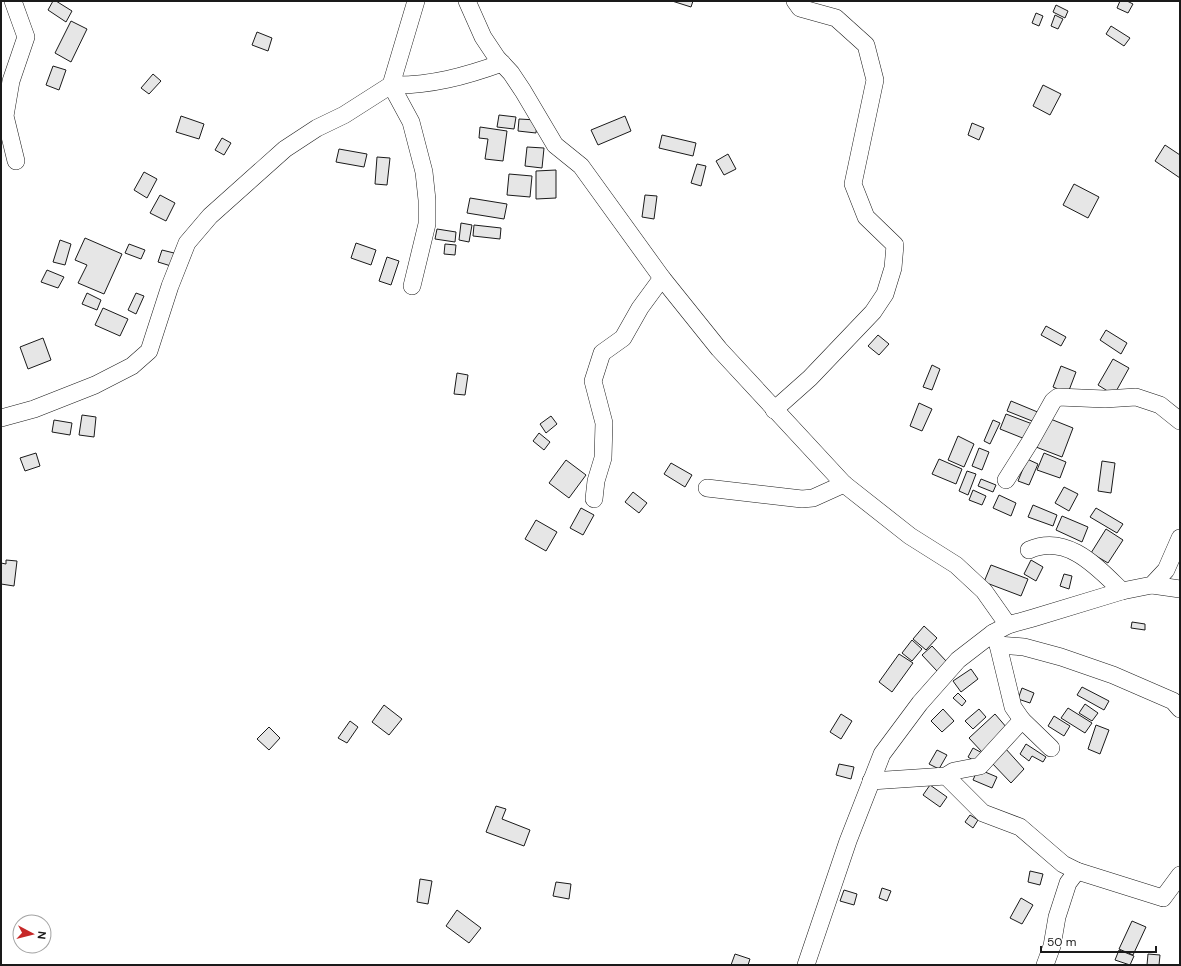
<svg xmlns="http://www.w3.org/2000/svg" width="1181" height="966" font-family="'DM Sans',sans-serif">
  <rect width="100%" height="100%" fill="#fff"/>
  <!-- building -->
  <g fill="#e6e6e6" stroke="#1a1a1a">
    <polygon points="53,1 56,1 72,11 66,22 48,10"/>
    <polygon points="672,1 693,1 691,7"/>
    <polygon points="1120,1 1127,1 1133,4 1128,13 1117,8"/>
    <polygon points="1056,5 1068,11 1065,18 1053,12"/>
    <polygon points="1036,13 1043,16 1039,26 1032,23"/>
    <polygon points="1055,15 1063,19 1058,29 1051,26"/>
    <polygon points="71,21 87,29 71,62 55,53"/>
    <polygon points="1111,26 1130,38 1124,46 1106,34"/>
    <polygon points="257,32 272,38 268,51 252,45"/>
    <polygon points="53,66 66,70 59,90 46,85"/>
    <polygon points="153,74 161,81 149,94 141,88"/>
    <polygon points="1043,85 1061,94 1050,115 1033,106"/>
    <polygon points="499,115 516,117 514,129 497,127"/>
    <polygon points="181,116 204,124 199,139 176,132"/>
    <polygon points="625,116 631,131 598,145 591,130"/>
    <polygon points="519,119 537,120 536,133 518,131"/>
    <polygon points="972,123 984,128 979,140 968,135"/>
    <polygon points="480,127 507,131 503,161 485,159 488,139 479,138"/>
    <polygon points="662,135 696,143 693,156 659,148"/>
    <polygon points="222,138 231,143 224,155 215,150"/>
    <polygon points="1165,145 1180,155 1180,178 1155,161"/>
    <polygon points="527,147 544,148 542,168 525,166"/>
    <polygon points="339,149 367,154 364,167 336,162"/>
    <polygon points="728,154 736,169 724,175 716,161"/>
    <polygon points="377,157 390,158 387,185 375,184"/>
    <polygon points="697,164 706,166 701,186 691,183"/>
    <polygon points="556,170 556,198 536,199 536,171"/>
    <polygon points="144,172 157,179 147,198 134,190"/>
    <polygon points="509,174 532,176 530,197 507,195"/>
    <polygon points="1074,184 1099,197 1088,218 1063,205"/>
    <polygon points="160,195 175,203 166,221 150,213"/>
    <polygon points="645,195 657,196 654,219 642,217"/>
    <polygon points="470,198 507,204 504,219 467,213"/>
    <polygon points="461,223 472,225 469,242 459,240"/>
    <polygon points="474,225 501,228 500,239 473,236"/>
    <polygon points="437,229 456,232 455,242 435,239"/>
    <polygon points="85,238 122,254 104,294 78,283 87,265 75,260"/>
    <polygon points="60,240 71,244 65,265 53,262"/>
    <polygon points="356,243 376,250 371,265 351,258"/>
    <polygon points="129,244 145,250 141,259 125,253"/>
    <polygon points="445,244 456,245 455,255 444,254"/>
    <polygon points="162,250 174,253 171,266 158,262"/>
    <polygon points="387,257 399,261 391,285 379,281"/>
    <polygon points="47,270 64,277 58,288 41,282"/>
    <polygon points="87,293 101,300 97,310 82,304"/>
    <polygon points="136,293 144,296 136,314 128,310"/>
    <polygon points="103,308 128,319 120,336 95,325"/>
    <polygon points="1046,326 1066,337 1061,346 1041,335"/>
    <polygon points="1106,330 1127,343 1121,354 1100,340"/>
    <polygon points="878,335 889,344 879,355 868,346"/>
    <polygon points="43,338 51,360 28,369 20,347"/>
    <polygon points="1113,359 1129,368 1114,395 1098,385"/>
    <polygon points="932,365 940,369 932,390 923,387"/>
    <polygon points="1061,366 1076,372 1068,393 1053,387"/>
    <polygon points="457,373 468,375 465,395 454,394"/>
    <polygon points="1011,401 1040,413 1037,423 1007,411"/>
    <polygon points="919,403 932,409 922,431 910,426"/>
    <polygon points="1006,414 1035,425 1030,441 1000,429"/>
    <polygon points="82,415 96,417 94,437 79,435"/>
    <polygon points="551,416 557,424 546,433 540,424"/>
    <polygon points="1048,418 1073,428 1062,457 1036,447"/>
    <polygon points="54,420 72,423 70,435 52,432"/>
    <polygon points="993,420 1000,423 990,444 984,441"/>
    <polygon points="539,433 550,442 544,450 533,441"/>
    <polygon points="958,436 974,444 964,467 948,460"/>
    <polygon points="979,448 989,452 982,470 972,466"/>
    <polygon points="36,453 40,466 25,471 20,458"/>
    <polygon points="1044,453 1066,462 1060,478 1037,470"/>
    <polygon points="939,459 962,469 956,484 932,474"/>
    <polygon points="1027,459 1038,464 1029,485 1018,481"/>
    <polygon points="566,460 586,475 569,498 549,483"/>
    <polygon points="1102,461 1115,463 1111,493 1098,491"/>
    <polygon points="671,463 692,475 685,487 664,474"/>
    <polygon points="967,471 976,474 968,495 959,491"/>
    <polygon points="981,479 996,485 993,492 978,486"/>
    <polygon points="1064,487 1078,494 1069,511 1055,503"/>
    <polygon points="973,490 986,496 982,505 969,500"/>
    <polygon points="633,492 647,503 639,513 625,502"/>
    <polygon points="999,495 1016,503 1011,516 993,508"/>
    <polygon points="1033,505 1057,515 1053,526 1028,517"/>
    <polygon points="581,508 594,515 583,535 570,528"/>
    <polygon points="1096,508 1123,524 1117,533 1090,517"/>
    <polygon points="1062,516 1088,527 1082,542 1056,530"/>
    <polygon points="536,520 557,532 546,551 525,539"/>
    <polygon points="1106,529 1123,540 1108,563 1091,553"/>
    <polygon points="6,560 17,561 14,586 1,584 1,563 6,564"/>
    <polygon points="1031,560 1043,567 1036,581 1024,574"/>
    <polygon points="991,565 1028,579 1021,596 984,582"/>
    <polygon points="1064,574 1072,576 1069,589 1060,586"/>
    <polygon points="1132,622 1145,624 1145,630 1131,628"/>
    <polygon points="924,626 937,638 926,650 913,639"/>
    <polygon points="912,640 922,649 912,661 902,653"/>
    <polygon points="932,646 947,662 937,671 922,655"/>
    <polygon points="899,654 913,663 892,692 879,682"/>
    <polygon points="971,669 978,679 961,692 953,681"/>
    <polygon points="1082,687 1109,701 1104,710 1077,695"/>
    <polygon points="1022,688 1034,693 1030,703 1018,699"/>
    <polygon points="958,693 966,701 962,706 953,698"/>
    <polygon points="1085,704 1098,713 1092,721 1079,713"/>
    <polygon points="384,705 402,719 389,735 372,722"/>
    <polygon points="1068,708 1092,723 1085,733 1061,718"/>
    <polygon points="943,709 954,721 942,732 931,721"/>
    <polygon points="979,709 986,717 973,729 965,721"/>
    <polygon points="841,714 852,721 841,739 830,732"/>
    <polygon points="995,714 1007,728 982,752 969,738"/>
    <polygon points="1054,716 1070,726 1064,736 1048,726"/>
    <polygon points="350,721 358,727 347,743 338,738"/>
    <polygon points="1096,725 1109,730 1100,754 1088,749"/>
    <polygon points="269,727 280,738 269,750 257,739"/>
    <polygon points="1026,744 1046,757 1043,762 1032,756 1029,761 1020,754"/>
    <polygon points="973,748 984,754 979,764 968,757"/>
    <polygon points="1005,748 1024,769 1011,783 991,762"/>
    <polygon points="937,750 947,755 939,769 929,764"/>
    <polygon points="839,764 854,767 851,779 836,775"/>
    <polygon points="978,769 997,777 992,788 973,780"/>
    <polygon points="930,785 947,797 940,807 923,795"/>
    <polygon points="496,806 506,809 502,819 530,830 524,846 486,832"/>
    <polygon points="970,815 978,820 973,828 965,822"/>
    <polygon points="1030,871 1043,874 1040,885 1028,882"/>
    <polygon points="420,879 432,881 428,904 417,902"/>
    <polygon points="556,882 571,884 569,899 553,896"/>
    <polygon points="882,888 891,891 887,901 879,898"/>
    <polygon points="844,890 857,894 854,905 840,901"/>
    <polygon points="1021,898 1033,905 1022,924 1010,918"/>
    <polygon points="457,910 481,928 469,943 446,926"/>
    <polygon points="1132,921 1146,927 1133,955 1119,949"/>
    <polygon points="1119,950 1134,956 1130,965 1115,960"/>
    <polygon points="735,954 750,959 748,965 731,965"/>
    <polygon points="1148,954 1160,955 1159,965 1147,965"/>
  </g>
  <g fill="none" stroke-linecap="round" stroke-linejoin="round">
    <defs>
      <g id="minor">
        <polyline points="13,1 26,37 11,81 5,116 16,161"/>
        <polyline points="467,1 483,37 497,58 511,73 523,91 555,145 581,166 662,278 719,349 844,484 910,536 956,565 984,591 1008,625"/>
        <polyline points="391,85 411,122 424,172 427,200 427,224 412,286"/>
        <path d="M391,85c39,1 75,-9 111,-22"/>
        <polyline points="774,410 810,378 873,312 885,294 893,268 895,245 866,217 853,184 875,80 866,45 836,18 800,8 795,1"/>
        <polyline points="1,418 34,409 95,385 132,366 149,351 170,286 187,243 210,216 285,149 317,128 344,115 391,85 416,1"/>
        <polyline points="1006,480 1030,442 1053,401 1058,397 1105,399 1136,397 1160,405 1180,421"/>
        <polyline points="707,488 802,499 813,498 844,484"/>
        <polyline points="594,499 596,481 603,458 604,423 593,381 602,353 623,338 640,308 662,278"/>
        <path d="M1029,550c38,-17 68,17 93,41"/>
        <polyline points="1152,585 1180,589"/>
        <polyline points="998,645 1024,647 1061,657 1113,675 1173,701 1180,709"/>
        <polyline points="1022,720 1051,748"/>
        <polyline points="946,776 983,813 1020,827 1063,864 1077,871 1163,898 1180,875"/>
        <polyline points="871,781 946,776 954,771 980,766 1022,720 1013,707 998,645 993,633"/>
        <polyline points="806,965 848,841 882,754 920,703 958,660 993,633 1008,625 1033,618 1122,591 1152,585 1166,570 1180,538"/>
        <polyline points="1045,965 1052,946 1057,917 1068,883 1077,871"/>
      </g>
    </defs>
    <!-- minor casing -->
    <use href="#minor" stroke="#1a1a1a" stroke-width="18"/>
    <!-- minor -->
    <use href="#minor" stroke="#fff" stroke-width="17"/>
  </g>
  <!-- border -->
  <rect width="1181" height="966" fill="none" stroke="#1a1a1a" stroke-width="4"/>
  <!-- north arrow -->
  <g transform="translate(32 934) rotate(97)"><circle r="19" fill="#ffffff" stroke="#a3a3a3"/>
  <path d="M0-3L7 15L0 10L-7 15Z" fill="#c62828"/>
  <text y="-6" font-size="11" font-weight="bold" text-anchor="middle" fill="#1a1a1a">N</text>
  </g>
  <!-- scale -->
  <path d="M1041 946v6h115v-6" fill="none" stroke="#1a1a1a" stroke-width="2"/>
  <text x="1047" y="946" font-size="12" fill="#1a1a1a" stroke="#ffffff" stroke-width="3" paint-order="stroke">50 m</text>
</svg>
